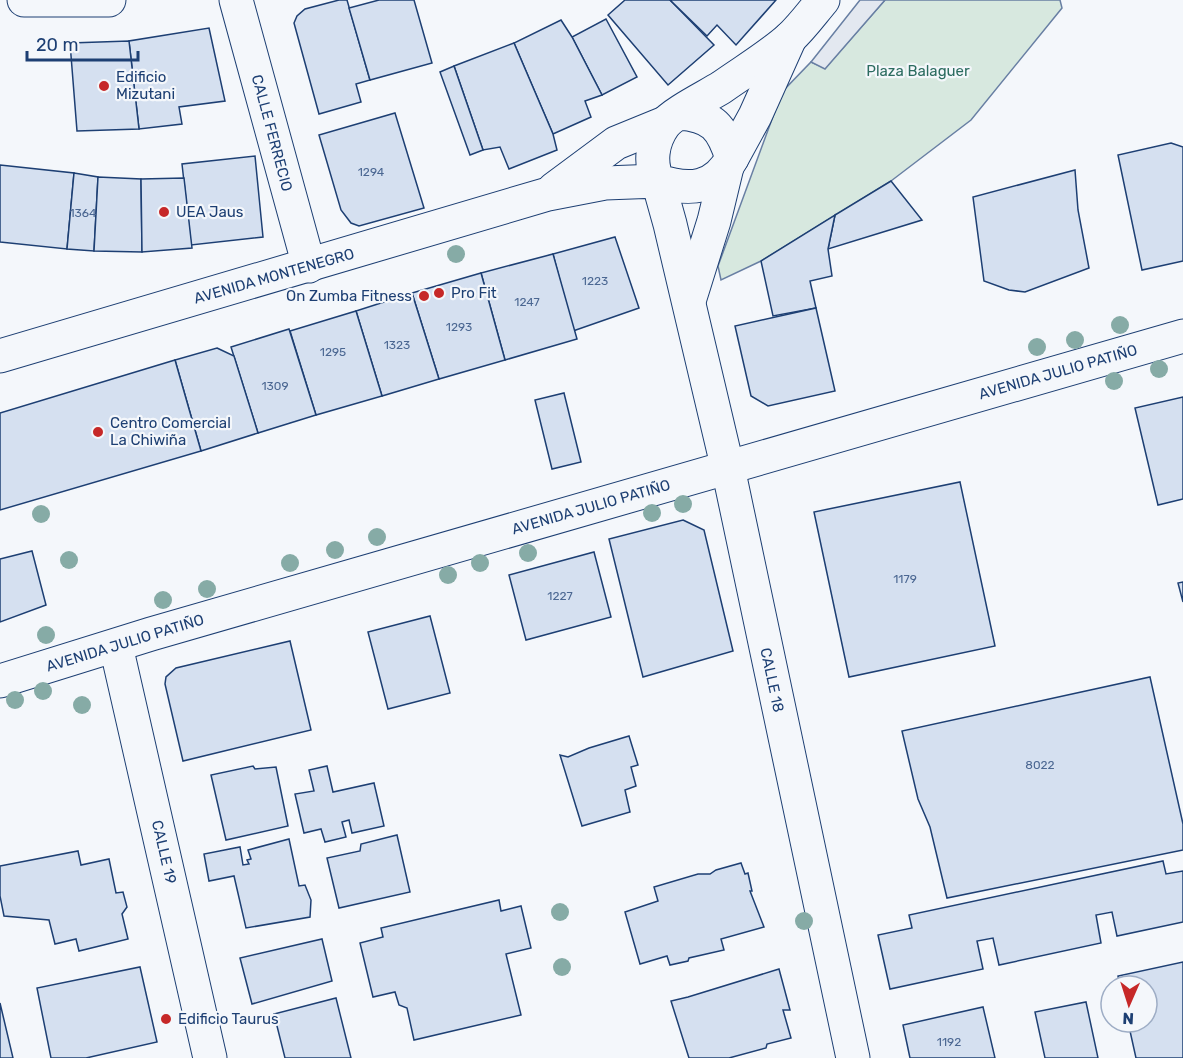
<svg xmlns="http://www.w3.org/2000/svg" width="1183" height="1058" font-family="Rubik,sans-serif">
  <rect width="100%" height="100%" fill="#f4f7fb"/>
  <!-- green -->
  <polygon fill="#d7e8df" stroke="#687fa3" stroke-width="1.5" points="885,0 1060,0 1062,8 971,120 891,181 761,261 721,280 718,266 782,92 811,62 825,68"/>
  <!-- parking -->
  <polygon fill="#e3e8f0" stroke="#687fa3" stroke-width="1.5" points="860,0 885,0 825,69 811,62"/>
  <!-- building -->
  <g fill="#d5e0f0" stroke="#1d3f73" stroke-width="1.5">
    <polygon points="339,0 347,0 370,80 356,84 361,102 319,114 294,23 297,16 305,9"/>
    <polygon points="379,0 414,0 432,63 370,80 349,8"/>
    <polygon points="625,0 670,0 714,45 668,85 608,15"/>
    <polygon points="670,0 776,0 736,45 717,25 707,36"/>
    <polygon points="606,19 637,77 602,95 572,37"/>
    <polygon points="561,20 572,37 602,95 585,101 591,117 553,134 514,43"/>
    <polygon points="209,28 225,101 179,107 182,124 139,129 129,41"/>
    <polygon points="129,41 139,129 77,131 70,43"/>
    <polygon points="514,43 553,134 557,150 509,169 500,147 483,150 454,66"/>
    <polygon points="454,66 483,150 470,155 440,72"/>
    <polygon points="395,113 424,208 359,226 351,223 341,210 319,135"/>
    <polygon points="1171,143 1183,147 1183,261 1142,270 1118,155"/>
    <polygon points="255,156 263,237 191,245 182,164"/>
    <polygon points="0,165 74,173 67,249 0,242"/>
    <polygon points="1075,170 1078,210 1089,268 1025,292 1009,290 984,281 973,197"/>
    <polygon points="74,173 98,177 94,251 67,249"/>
    <polygon points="98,177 141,179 142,252 94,251"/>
    <polygon points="184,178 192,248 142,252 141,179"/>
    <polygon points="891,181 922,220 828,249 835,215"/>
    <polygon points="835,215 828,249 832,276 810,281 816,308 773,316 761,261"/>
    <polygon points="615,237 639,308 573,331 553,254"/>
    <polygon points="553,254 577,339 505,360 481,273"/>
    <polygon points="481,273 505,360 439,379 412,293"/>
    <polygon points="412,293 439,379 382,396 356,311"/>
    <polygon points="816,308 835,391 768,406 751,396 735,326"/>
    <polygon points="356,311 382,396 316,415 290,331"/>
    <polygon points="289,329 316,415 258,433 231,347"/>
    <polygon points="217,348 234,356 258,433 201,451 175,360"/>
    <polygon points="175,360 201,451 0,510 0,413"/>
    <polygon points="564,393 581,462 552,469 535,400"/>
    <polygon points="1183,397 1183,499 1158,505 1135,408"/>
    <polygon points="960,482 995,646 849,677 814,512"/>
    <polygon points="683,520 704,530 733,651 643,677 609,539"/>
    <polygon points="32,551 46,605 0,622 0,559"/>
    <polygon points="594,552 611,617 526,640 509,575"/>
    <polygon points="1183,582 1183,602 1178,583"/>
    <polygon points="430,616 450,693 388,709 368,632"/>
    <polygon points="290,641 311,730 183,761 165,684 166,677 176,668"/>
    <polygon points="1150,677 1183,824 1183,850 947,898 930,827 918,799 902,731"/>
    <polygon points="629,736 638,765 631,767 636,786 625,790 630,812 582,826 560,755 568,757 589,748"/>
    <polygon points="253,766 255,769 276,767 288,826 226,840 211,775"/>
    <polygon points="327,766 333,792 374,783 384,826 352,833 349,820 342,822 346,837 325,842 321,829 304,833 295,794 314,791 309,770"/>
    <polygon points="397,835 410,892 339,908 327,858 360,851 361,844"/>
    <polygon points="289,839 299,886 305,885 311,900 310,917 246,928 234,876 209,881 204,854 240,847 243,865 249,864 247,860 251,859 248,850"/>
    <polygon points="78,851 81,865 109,859 116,893 123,892 127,907 122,914 128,939 79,951 76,939 55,944 49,920 4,916 0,896 0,866"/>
    <polygon points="1163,861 1166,874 1183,871 1183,922 1117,936 1112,912 1096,915 1101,943 999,965 993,938 977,941 983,969 890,989 878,935 912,928 909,915"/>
    <polygon points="741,863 745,874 748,873 752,891 750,891 764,927 721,939 724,950 689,958 688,961 670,965 667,956 640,964 625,912 658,901 654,887 698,874 710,874 716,870"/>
    <polygon points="499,900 501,911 521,906 531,948 506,954 521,1015 414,1040 407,1008 399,1005 395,992 373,997 360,943 383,937 381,928"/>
    <polygon points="322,939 332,981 252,1004 240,958"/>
    <polygon points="1183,962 1183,1058 1136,1058 1128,1022 1147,1022 1147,986 1120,986 1118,976"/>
    <polygon points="140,967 157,1042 86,1058 51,1058 37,988"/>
    <polygon points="779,969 790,1010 783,1010 791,1038 767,1044 766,1048 729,1058 689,1058 671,1001 688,997"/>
    <polygon points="336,998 351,1058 285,1058 274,1014"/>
    <polygon points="1086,1002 1098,1058 1045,1058 1035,1012"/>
    <polygon points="0,1003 13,1058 0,1058"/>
    <polygon points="983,1007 995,1058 910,1058 903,1025"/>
  </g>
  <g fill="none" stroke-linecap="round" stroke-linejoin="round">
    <defs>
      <g id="street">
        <polyline points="24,0 109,0"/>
        <polyline points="236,0 309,266"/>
        <path d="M680,113c33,3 42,14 52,45 -17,32 -43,33 -74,23 -9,-18 -6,-39 6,-56 9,-12 44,-29 58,-38 21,-15 48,-31 68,-49 12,-11 22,-25 33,-38"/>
        <polyline points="732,158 755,116 790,38"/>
        <polyline points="554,189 616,143 665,123"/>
        <polyline points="689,301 714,221 727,167"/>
        <polyline points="0,356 548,194 605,183 658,181 670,224 731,482 853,1058"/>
        <polyline points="116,646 210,1058"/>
        <polyline points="0,681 151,634 1183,336"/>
      </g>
    </defs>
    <!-- street casing -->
    <use href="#street" stroke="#1d3f73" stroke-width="35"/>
    <!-- street -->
    <use href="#street" stroke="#f4f7fb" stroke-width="33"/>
  </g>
  <!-- trees -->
  <g fill="#86aba6">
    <circle cx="456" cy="254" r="9"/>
    <circle cx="1120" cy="325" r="9"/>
    <circle cx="1075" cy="340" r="9"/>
    <circle cx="1037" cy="347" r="9"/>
    <circle cx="1159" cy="369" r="9"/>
    <circle cx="1114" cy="381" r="9"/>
    <circle cx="683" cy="504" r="9"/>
    <circle cx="652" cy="513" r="9"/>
    <circle cx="41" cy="514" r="9"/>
    <circle cx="377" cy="537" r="9"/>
    <circle cx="335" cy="550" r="9"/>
    <circle cx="528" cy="553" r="9"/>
    <circle cx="69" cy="560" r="9"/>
    <circle cx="290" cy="563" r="9"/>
    <circle cx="480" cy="563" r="9"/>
    <circle cx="448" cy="575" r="9"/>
    <circle cx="207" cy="589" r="9"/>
    <circle cx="163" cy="600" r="9"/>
    <circle cx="46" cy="635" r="9"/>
    <circle cx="43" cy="691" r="9"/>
    <circle cx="15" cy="700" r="9"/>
    <circle cx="82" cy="705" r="9"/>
    <circle cx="560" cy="912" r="9"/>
    <circle cx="804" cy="921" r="9"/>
    <circle cx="562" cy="967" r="9"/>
  </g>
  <!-- markers -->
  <g fill="#c62828" stroke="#f4f7fb" stroke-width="2">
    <circle cx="104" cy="86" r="6"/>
    <circle cx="164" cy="212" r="6"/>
    <circle cx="439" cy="293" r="6"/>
    <circle cx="424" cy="296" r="6"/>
    <circle cx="98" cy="432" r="6"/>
    <circle cx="166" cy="1019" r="6"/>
  </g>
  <g text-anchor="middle" stroke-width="4.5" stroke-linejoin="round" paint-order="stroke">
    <!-- number labels -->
    <g font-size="12" fill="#4b6792">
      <text x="371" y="176">1294</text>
      <text x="83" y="217">1364</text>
      <text x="595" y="285">1223</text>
      <text x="527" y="306">1247</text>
      <text x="459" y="331">1293</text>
      <text x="397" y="349">1323</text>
      <text x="333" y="356">1295</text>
      <text x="275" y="390">1309</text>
      <text x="905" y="583">1179</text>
      <text x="560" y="600">1227</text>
      <text x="1040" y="769">8022</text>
      <text x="949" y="1046">1192</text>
    </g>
    <!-- park labels -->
    <g font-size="15" fill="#2c6c60" stroke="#f4f7fb">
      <text x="918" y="76">Plaza Balaguer</text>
    </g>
    <!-- poi labels -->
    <g font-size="15" fill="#1d3f73" stroke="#f4f7fb" text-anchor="start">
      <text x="116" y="82">Edificio<tspan x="116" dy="17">Mizutani</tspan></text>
      <text x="176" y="217">UEA Jaus</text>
      <text x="451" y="298">Pro Fit</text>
      <text x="412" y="301" text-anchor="end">On Zumba Fitness</text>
      <text x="110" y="428">Centro Comercial<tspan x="110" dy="17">La Chiwiña</tspan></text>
      <text x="178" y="1024">Edificio Taurus</text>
    </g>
    <!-- street labels -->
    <g font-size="15" fill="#1d3f73" stroke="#f4f7fb">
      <text transform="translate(272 133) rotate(75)" y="5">CALLE FERRECIO</text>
      <text transform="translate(274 276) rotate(-16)" y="5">AVENIDA MONTENEGRO</text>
      <text transform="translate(1058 372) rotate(-16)" y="5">AVENIDA JULIO PATIÑO</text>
      <text transform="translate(591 507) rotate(-16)" y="5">AVENIDA JULIO PATIÑO</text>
      <text transform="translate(125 643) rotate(-17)" y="5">AVENIDA JULIO PATIÑO</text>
      <text transform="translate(772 680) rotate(78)" y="5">CALLE 18</text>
      <text transform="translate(164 852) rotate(77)" y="5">CALLE 19</text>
    </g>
  </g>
  <!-- north arrow -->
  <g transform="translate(1129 1004) rotate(183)"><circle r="28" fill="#f4f7fb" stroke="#9eadc5" stroke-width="1.5"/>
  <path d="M0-4.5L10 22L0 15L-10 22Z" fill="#c62828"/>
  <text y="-9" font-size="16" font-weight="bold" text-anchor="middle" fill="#1d3f73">N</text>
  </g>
  <!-- scale -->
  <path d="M27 51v9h111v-9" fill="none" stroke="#1d3f73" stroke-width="3"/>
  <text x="36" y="51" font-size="18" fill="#1d3f73" stroke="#f4f7fb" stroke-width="4.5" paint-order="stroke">20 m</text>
</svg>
